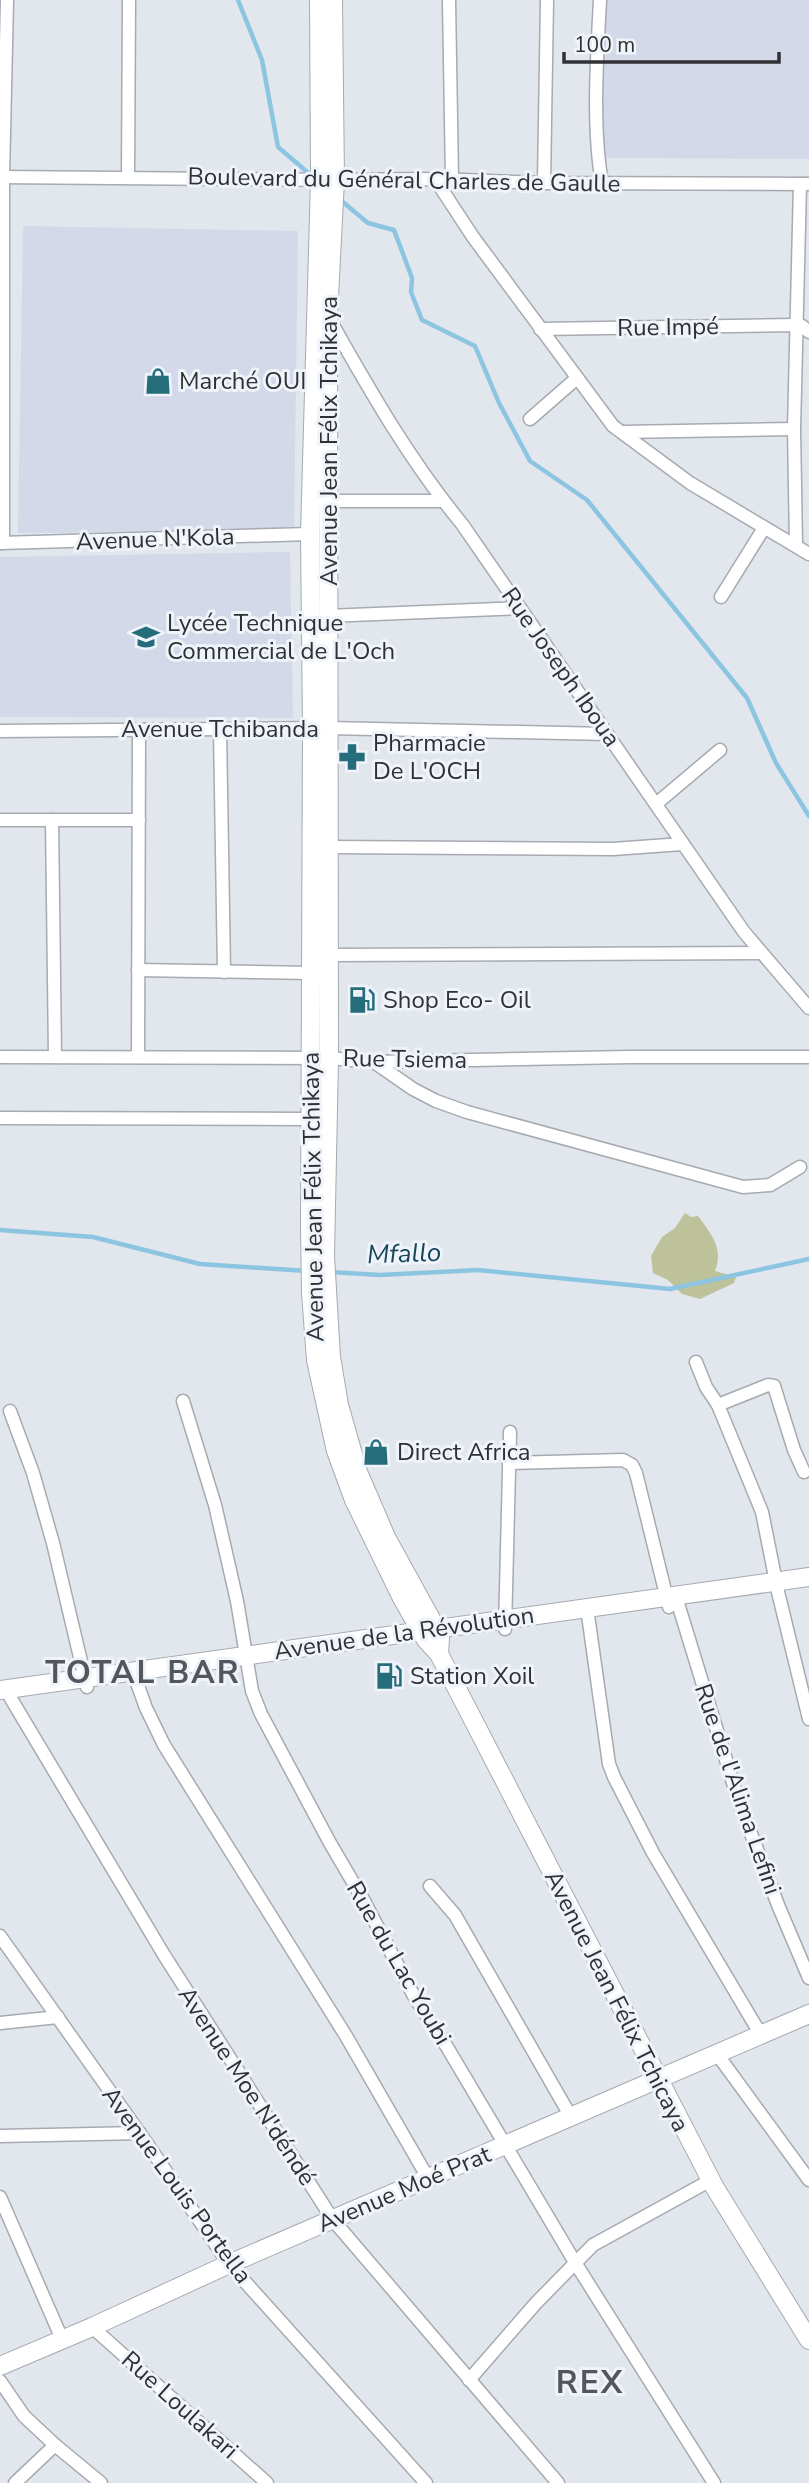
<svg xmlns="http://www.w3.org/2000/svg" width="809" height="2483" font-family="'Nunito Sans',sans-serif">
  <rect width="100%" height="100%" fill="#e2e6ed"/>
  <!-- built -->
  <g fill="#d3d9e8">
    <polygon points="604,0 809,0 809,159 599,158"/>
    <polygon points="23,226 298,231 294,531 18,533"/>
    <polygon points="290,552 293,718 0,717 0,557"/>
  </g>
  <!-- green -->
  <path fill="#bdc29a" d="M685,1213l6,4 7,-1c13,18 26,32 17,55l21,6 -2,6 -34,16 -18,-5 -14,-14 -15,-7 -2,-17 11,-19 13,-9z"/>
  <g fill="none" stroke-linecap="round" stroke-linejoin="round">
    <!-- stream -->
    <g stroke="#8cc5e2" stroke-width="4.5">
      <polyline points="238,0 262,60 278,147 313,177"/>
      <polyline points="338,198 368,223 394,230 412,278 411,292 422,320 475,346 499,403 530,461 587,500 747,698 776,763 809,816"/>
      <polyline points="0,1230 93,1237 200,1264 307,1271"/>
      <polyline points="330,1272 380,1275 478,1270 670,1289 809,1259"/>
    </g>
    <defs>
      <g id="street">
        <polyline points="449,0 452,179"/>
        <path d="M600,0c-3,57 -8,127 2,183"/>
        <polyline points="0,177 335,180 435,179 544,183 809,184"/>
        <polyline points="128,177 129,0"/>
        <polyline points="435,179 473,237 613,426 690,483 809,554"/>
        <polyline points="544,183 547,0"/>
        <path d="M330,320c40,71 80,141 132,204l282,408 65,76"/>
        <polyline points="540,329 796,325 802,326 809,332"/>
        <polyline points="530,419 577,378"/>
        <polyline points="622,432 794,429"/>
        <polyline points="321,501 443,501"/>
        <polyline points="0,543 310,534"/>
        <polyline points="3,543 3,177 7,0"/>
        <polyline points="796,545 794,429 800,184"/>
        <polyline points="721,597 764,528"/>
        <polyline points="327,616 520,608"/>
        <polyline points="220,729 224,972"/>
        <polyline points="0,731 328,728 607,734"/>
        <polyline points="656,804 720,750"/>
        <polyline points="0,820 139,820"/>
        <polyline points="52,820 55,1056"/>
        <polyline points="329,847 613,849 682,844"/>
        <polyline points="329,955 761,953"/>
        <polyline points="138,970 311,973"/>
        <polyline points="0,1057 329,1058 374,1062 629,1057 809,1057"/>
        <polyline points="138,1057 139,730"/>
        <polyline points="374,1062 413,1089 436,1101 467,1112 743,1187 770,1185 800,1167"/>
        <polyline points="0,1118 310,1119"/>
        <polyline points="696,1362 706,1387 718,1405 762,1512 778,1592 809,1719"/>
        <polyline points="183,1401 215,1505 237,1601 252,1691 261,1714 330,1843 364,1901 415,1998 447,2047 576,2264 714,2483"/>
        <polyline points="718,1405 768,1385 774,1386 794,1450 804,1472"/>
        <polyline points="10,1411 33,1473 53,1543 87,1687"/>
        <polyline points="509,1463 623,1460 632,1465 636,1473 669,1607"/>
        <polyline points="676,1597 738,1799 778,1905 809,1978"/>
        <polyline points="587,1608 609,1764 614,1777 653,1853 761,2035"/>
        <polyline points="505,1629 510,1432"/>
        <polyline points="133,1672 146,1708 164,1745 346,2036 428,2178"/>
        <polyline points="8,1688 10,1697 164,1955 333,2220 558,2483"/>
        <polyline points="430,1886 455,1915 571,2117"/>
        <polyline points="0,1936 148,2145 229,2264 426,2483"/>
        <polyline points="0,2023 58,2017"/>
        <polyline points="717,2054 809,2180"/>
        <polyline points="0,2136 140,2133"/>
        <polyline points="0,2197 62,2339"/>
        <polyline points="92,2327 267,2483"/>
        <polyline points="469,2380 536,2303 593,2245 711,2180"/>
        <polyline points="0,2381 24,2416 55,2445 101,2483"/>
        <polyline points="15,2483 55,2445"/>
      </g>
      <g id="secondary">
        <polyline points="319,0 320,180 310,534 312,729 310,1226 311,1293 316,1360 336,1451 354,1500 402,1598 426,1640 439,1654 453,1681 715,2188 809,2340"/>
        <polyline points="333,0 335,180 328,317 329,1058 325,1256 331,1357 339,1405 358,1472 386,1537 436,1628 440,1638 439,1654"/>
        <polyline points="0,1690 809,1577"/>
        <polyline points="0,2366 92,2327 229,2264 809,2014"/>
      </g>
    </defs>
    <!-- street casing -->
    <use href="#street" stroke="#a6aab1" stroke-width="15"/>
    <!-- secondary casing -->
    <use href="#secondary" stroke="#a6aab1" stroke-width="20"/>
    <!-- street -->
    <use href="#street" stroke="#fff" stroke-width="12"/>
    <!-- secondary -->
    <use href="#secondary" stroke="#fff" stroke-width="18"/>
  </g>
  <!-- icons -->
  <defs>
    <symbol id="shop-bare" viewBox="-9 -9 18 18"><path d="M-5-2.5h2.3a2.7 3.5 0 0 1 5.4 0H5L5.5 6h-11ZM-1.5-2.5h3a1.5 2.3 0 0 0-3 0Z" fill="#266d7b" stroke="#eff3fa" stroke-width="2.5" paint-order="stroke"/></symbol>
    <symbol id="school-bare" viewBox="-9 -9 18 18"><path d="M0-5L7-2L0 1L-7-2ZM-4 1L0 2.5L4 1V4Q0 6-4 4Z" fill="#266d7b" stroke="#eff3fa" stroke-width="2.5" paint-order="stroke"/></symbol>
    <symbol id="pharmacy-bare" viewBox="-9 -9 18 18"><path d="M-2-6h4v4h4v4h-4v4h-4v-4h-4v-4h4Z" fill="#266d7b" stroke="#eff3fa" stroke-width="2.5" paint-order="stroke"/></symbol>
    <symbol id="fuel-bare" viewBox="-9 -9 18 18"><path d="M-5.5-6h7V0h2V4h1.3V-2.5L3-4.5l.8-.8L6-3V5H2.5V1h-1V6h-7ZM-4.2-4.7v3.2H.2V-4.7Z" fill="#266d7b" stroke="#eff3fa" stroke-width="2.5" paint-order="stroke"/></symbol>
  </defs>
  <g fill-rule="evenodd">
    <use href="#shop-bare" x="139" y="362" width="38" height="38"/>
    <use href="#school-bare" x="127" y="618" width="38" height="38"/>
    <use href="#pharmacy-bare" x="333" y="738" width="38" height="38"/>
    <use href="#fuel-bare" x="343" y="981" width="38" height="38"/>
    <use href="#shop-bare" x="357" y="1433" width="38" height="38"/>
    <use href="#fuel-bare" x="370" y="1657" width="38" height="38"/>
  </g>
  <g text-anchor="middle" stroke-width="6" stroke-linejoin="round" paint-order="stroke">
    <!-- street labels -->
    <g font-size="24" fill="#303134" stroke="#eff3fa">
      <text transform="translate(404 180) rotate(1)" y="8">Boulevard du Général Charles de Gaulle</text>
      <text transform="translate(668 327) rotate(-1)" y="8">Rue Impé</text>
      <text transform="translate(329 441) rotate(-90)" y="8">Avenue Jean Félix Tchikaya</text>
      <text transform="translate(155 539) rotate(-2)" y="8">Avenue N'Kola</text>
      <text transform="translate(561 667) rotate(55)" y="8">Rue Joseph Iboua</text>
      <text x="220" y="737">Avenue Tchibanda</text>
      <text transform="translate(405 1059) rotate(1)" y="8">Rue Tsiema</text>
      <text transform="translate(313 1197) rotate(-91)" y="8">Avenue Jean Félix Tchikaya</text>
      <text transform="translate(404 1633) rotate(-8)" y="8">Avenue de la Révolution</text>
      <text transform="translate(738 1789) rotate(71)" y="8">Rue de l'Alima Lefini</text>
      <text transform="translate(399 1963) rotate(60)" y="8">Rue du Lac Youbi</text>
      <text transform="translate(617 2001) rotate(63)" y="8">Avenue Jean Félix Tchicaya</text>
      <text transform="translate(247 2086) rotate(57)" y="8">Avenue Moe N'déndé</text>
      <text transform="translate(177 2185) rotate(54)" y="8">Avenue Louis Portella</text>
      <text transform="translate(404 2189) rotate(-23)" y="8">Avenue Moé Prat</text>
      <text transform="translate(180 2405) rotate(42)" y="8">Rue Loulakari</text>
    </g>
    <!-- poi labels -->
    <g font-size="24" fill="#303134" stroke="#eff3fa" text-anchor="start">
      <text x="179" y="389">Marché OUI</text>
      <text x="167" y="631">Lycée Technique<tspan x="167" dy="28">Commercial de L'Och</tspan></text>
      <text x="373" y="751">Pharmacie<tspan x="373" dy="28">De L'OCH</tspan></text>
      <text x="383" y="1008">Shop Eco- Oil</text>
      <text x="397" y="1460">Direct Africa</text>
      <text x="410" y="1684">Station Xoil</text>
    </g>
    <!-- water labels -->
    <g font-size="26" font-style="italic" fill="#17465b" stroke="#eff3fa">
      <text transform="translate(404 1253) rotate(-2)" y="9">Mfallo</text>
    </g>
    <!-- district labels -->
    <g font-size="32" font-weight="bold" letter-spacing="2" fill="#53565c" stroke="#eff3fa">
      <text x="143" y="1683">TOTAL BAR</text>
      <text x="590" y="2393">REX</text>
    </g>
  </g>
  <!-- scale -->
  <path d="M564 52v10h215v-10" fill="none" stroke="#303134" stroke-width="3.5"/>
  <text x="574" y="52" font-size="21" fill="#303134" stroke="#eff3fa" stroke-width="5" paint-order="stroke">100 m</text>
</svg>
